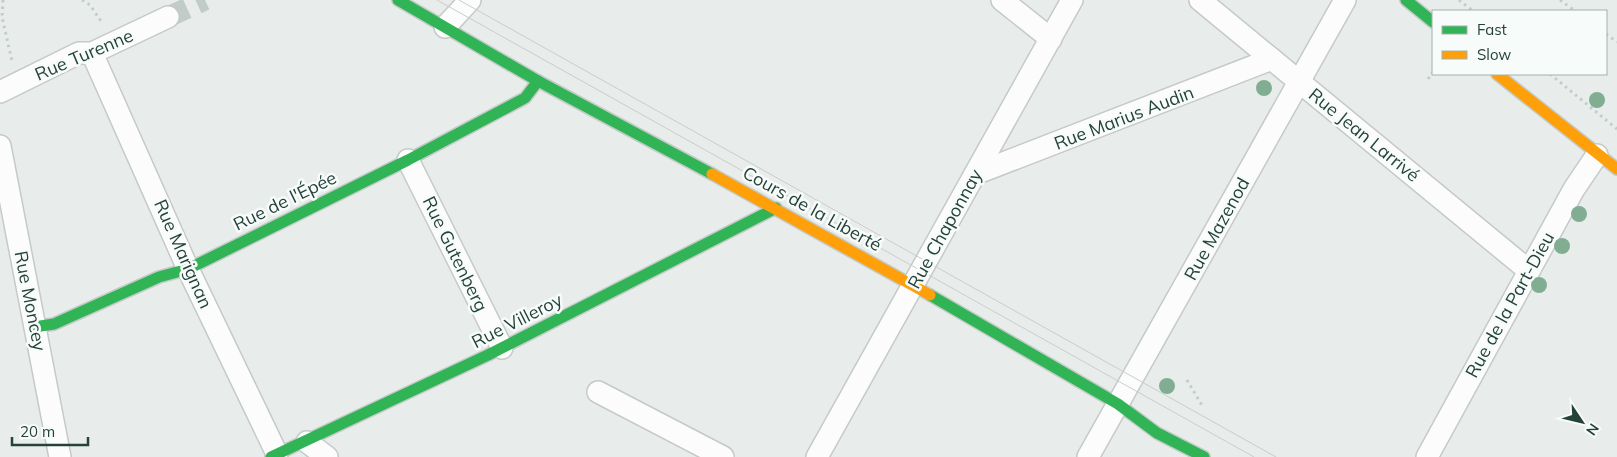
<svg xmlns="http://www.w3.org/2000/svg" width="1617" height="457" font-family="Mulish,sans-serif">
  <rect width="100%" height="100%" fill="#e8edeb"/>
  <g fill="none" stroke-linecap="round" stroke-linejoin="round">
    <!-- street-tunnel -->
    <polyline stroke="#c1cbc8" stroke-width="21" stroke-dasharray="21 11" stroke-linecap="butt" points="168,17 205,0"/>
    <defs>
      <g id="street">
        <polyline points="1002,0 1051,39"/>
        <polyline points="1200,0 1528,270"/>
        <polyline points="445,27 470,0"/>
        <polyline points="92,53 188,269 277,454"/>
        <polyline points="0,92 79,53 92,53 168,17"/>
        <polyline points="0,146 60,457"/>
        <polyline points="408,160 502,348"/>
        <polyline points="975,174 1272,59"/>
        <polyline points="598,392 723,457"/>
        <polyline points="307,442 327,457"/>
        <polyline points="817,457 1072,0"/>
        <polyline points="1088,457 1345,0"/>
        <polyline points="1427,457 1574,189 1597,155"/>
      </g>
      <g id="fast">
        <polyline points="398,0 538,81 712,174"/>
        <polyline points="1406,0 1433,22"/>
        <polyline points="930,295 1118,404 1157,433 1204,457"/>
        <polyline points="34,327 54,324 159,277 188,269 408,160 525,98 538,81"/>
        <polyline points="271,457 488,355 776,208"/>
      </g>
      <g id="slow">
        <polyline points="1497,74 1617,169"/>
        <polyline points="712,174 930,295"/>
      </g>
    </defs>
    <!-- street casing -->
    <use href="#street" stroke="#c5cac8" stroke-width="24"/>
    <!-- fast casing -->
    <use href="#fast" stroke="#c3cbc8" stroke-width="14"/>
    <!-- slow casing -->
    <use href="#slow" stroke="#c3cbc8" stroke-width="14"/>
    <!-- path -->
    <g stroke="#c3ccca" stroke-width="3" stroke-dasharray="2.5 4" stroke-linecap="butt">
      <polyline points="3,0 2,17 12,61"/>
      <polyline points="82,0 90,5 103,24"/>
      <polyline points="1459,0 1473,11"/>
      <polyline points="1560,0 1575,11"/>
      <polyline points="1606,34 1617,42"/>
      <polyline points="1550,74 1617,129"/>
      <polyline points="1428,79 1433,72"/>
      <polyline points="1187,380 1203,407"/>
    </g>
    <!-- street -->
    <use href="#street" stroke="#fcfcfc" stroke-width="21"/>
    <!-- fast -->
    <use href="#fast" stroke="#30b455" stroke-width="11"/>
    <!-- slow -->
    <use href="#slow" stroke="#ff9f0a" stroke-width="11"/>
    <!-- tram -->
    <g stroke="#c9cdcc" stroke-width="1">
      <polyline points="437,0 1254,457"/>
      <polyline points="459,0 1276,457"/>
    </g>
  </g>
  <!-- trees -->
  <g fill="#81ae93">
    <circle cx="1264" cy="88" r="8"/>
    <circle cx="1597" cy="100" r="8"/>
    <circle cx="1579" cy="214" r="8"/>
    <circle cx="1562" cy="246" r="8"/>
    <circle cx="1539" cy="285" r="8"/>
    <circle cx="1167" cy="386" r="8"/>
  </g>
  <g text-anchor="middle" stroke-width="5" stroke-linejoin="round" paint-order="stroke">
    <!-- street labels -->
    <g font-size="18" fill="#24423a" stroke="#f7fbf9">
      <text transform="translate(84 55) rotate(-23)" y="6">Rue Turenne</text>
      <text transform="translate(1124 118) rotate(-21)" y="6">Rue Marius Audin</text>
      <text transform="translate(1364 135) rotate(39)" y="6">Rue Jean Larrivé</text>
      <text transform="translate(285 201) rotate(-26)" y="6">Rue de l'Épée</text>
      <text transform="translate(812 209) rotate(29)" y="6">Cours de la Liberté</text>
      <text transform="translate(945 229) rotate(-61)" y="6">Rue Chaponnay</text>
      <text transform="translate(1217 229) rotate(-61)" y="6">Rue Mazenod</text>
      <text transform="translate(183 254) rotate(66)" y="6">Rue Marignan</text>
      <text transform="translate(455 254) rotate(64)" y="6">Rue Gutenberg</text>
      <text transform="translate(30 301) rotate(79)" y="6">Rue Moncey</text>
      <text transform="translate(1510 305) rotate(-61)" y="6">Rue de la Part-Dieu</text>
      <text transform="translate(517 321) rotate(-27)" y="6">Rue Villeroy</text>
    </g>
  </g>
  <!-- legend -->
  <rect x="1432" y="10" width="175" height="65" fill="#f7fbf9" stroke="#a3b1ad"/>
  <rect x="1442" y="26" width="25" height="8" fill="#30b455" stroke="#a3b1ad"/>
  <text x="1477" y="35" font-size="15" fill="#24423a">Fast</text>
  <rect x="1442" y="51" width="25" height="8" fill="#ff9f0a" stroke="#a3b1ad"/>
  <text x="1477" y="60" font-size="15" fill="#24423a">Slow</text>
  <!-- north arrow -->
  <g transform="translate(1582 422) rotate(125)" stroke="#f7fbf9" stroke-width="4" paint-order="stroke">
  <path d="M0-4L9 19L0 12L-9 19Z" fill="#24423a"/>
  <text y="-8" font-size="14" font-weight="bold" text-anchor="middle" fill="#24423a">N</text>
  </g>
  <!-- scale -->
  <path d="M12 437v8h76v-8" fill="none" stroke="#24423a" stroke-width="2.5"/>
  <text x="20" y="437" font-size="15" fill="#24423a" stroke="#f7fbf9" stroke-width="4" paint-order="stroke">20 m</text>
</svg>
